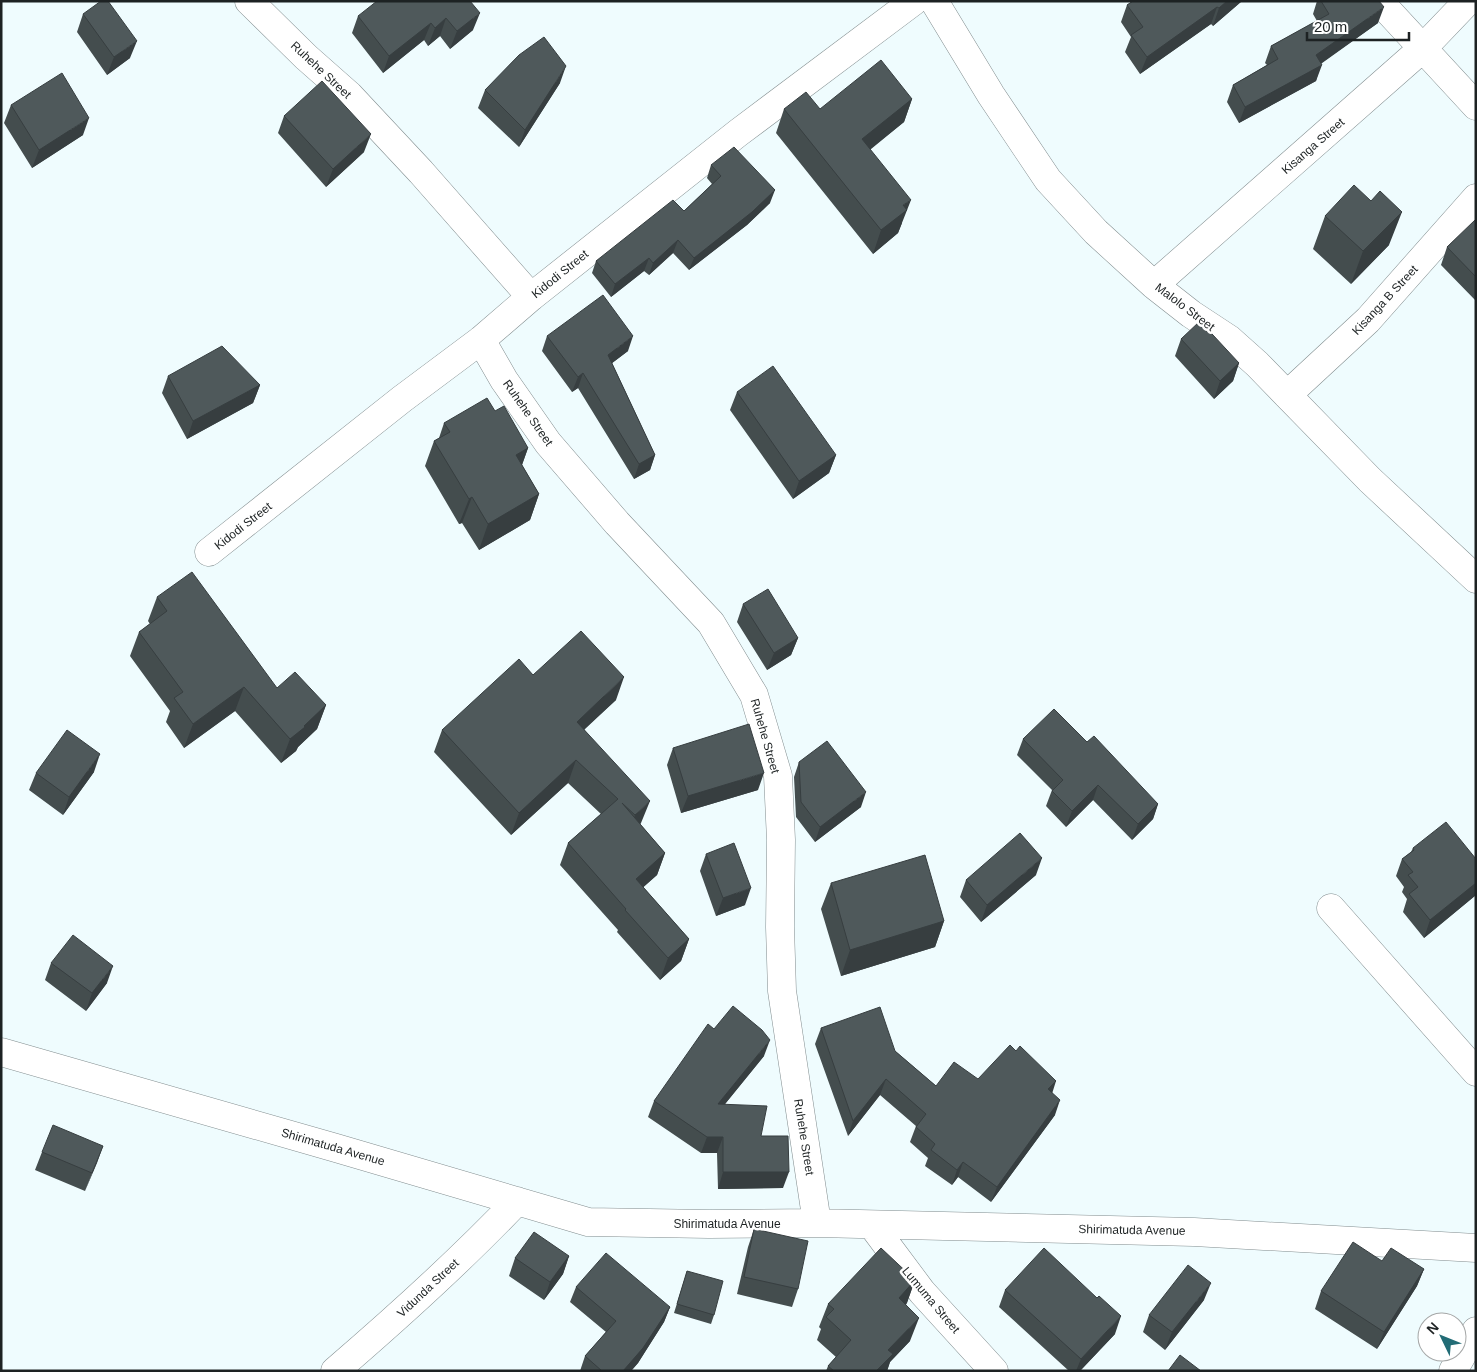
<svg xmlns="http://www.w3.org/2000/svg" width="1477" height="1372" viewBox="0 0 1477 1372" font-family="Arial,sans-serif">
<style>
.lines{fill:none;stroke-linecap:round;stroke-linejoin:round}
.minor-casing{stroke:#828d8f;stroke-width:29}
.minor{stroke:#fff;stroke-width:28}
.wall{fill:#444d4e}
.shaded-wall{fill:#373e40}
.building{fill:#4f595b;stroke:#373e40}
.labels{text-anchor:middle;stroke-width:5;stroke-linejoin:round;paint-order:stroke}
.street-label{font-size:12px;fill:#1d2223;stroke:#fff}
</style>
<rect width="100%" height="100%" fill="#effcfe"/>
<g class="lines">
<g class="minor-casing">
<path id="minor" d="M249,1L306,57L349,95L421,172L531,297
M934,1L991,95L1048,180L1096,232L1154,285L1191,314L1229,339L1257,364L1370,480L1476,579
M1379,1L1476,106
M1154,285L1423,48L1468,1
M481,340L504,380L548,443L617,523L711,623L754,695L778,776L781,840L780,927L782,991L817,1223
M1287,395L1368,320L1476,198
M209,552L402,399L481,340L531,297L738,133L914,1
M1331,908L1476,1072
M1,1052L336,1148L588,1222L709,1224L817,1223L1194,1232L1476,1248
M872,1225L922,1292L994,1371
M335,1371C399,1316 459,1262 517,1201
M1453,1371L1476,1331"/>
</g>
<use href="#minor" class="minor"/>
</g>
<path class="wall" d="M1133,1H1242L1213,26L1211,24L1140,74L1125,52L1131,37L1121,22L1127,5Z
M1317,1H1321L1378,23L1321,63L1316,81L1239,123L1227,102L1233,85L1267,65L1265,63L1271,46L1317,21L1313,14Z
M473,5V30L450,49L440,36L428,46L424,40L383,73L352,33L358,16Z
M83,14L130,58L107,75L77,32Z
M560,83L519,147L478,108L485,90Z
M912,99L904,122L870,149L902,223L898,233L873,254L776,133L784,109H820Z
M11,105L83,135L32,168L4,123Z
M284,116L364,152L326,187L278,133Z
M711,165L770,203L747,225L689,270L673,253L649,275L644,271L611,297L592,273L596,261L684,211L712,184L707,178Z
M1325,216L1389,245L1351,284L1313,249Z
M1476,221V301L1441,265L1447,247Z
M547,336L628,351L612,363L655,455L650,470L634,479L578,388L572,392L542,351Z
M1181,339L1239,363L1233,381L1214,399L1175,356Z
M168,376L260,385L253,403L187,439L162,393Z
M737,392L836,455L829,473L793,499L730,410Z
M495,411L528,448L522,465L539,494L530,520L479,550L462,523L459,524L425,466L434,441L439,438L444,423Z
M157,597L277,688L326,705L317,729L298,747L296,751L281,763L235,711L184,748L166,722L170,711L130,656L139,632L150,624L148,621Z
M743,604L798,638L791,655L767,670L737,622Z
M533,675L616,700L584,729L641,823L640,824L665,853L657,875L643,887L689,939L681,961L660,980L617,932L618,930L560,865L568,843L601,814L568,783L511,835L434,752L442,730Z
M1023,739L1087,742L1158,804L1153,819L1132,840L1093,800L1066,827L1046,806L1052,790L1017,755Z
M673,748L758,790L681,813L667,765Z
M799,762L861,807L815,842L796,817L794,777Z
M94,772L63,815L29,790L36,773Z
M1413,848L1476,859V895L1424,938L1403,912L1407,899L1402,892L1404,887L1396,876L1402,859L1411,852Z
M706,854L745,905L716,916L700,871Z
M1036,875L981,922L960,897L966,880Z
M831,883L944,921L935,947L841,976L821,909Z
M51,963L107,983L86,1011L45,980Z
M821,1028L895,1051L936,1086L978,1079L1052,1092L1055,1115L991,1202L958,1177L952,1185L925,1166L928,1158L910,1142L916,1126L880,1095L848,1136L815,1044Z
M714,1029L764,1056L725,1104L761,1136L783,1188L718,1189L717,1153H701L648,1117L654,1101Z
M103,1146L85,1191L35,1170L42,1152Z
M754,1229L798,1289L792,1307L737,1294L748,1247Z
M569,1256L563,1274L544,1300L509,1276L515,1258Z
M1382,1261L1424,1269L1417,1286L1377,1349L1315,1309L1321,1291Z
M687,1271L714,1315L711,1324L674,1313Z
M915,1280L906,1305L910,1341L890,1362L887,1371H826L828,1366L836,1357L817,1340L821,1329L819,1327L828,1304Z
M576,1287L670,1307L664,1322L638,1363L631,1371H580L585,1356L606,1332L570,1302Z
M1005,1290L1115,1334L1080,1371H1069L999,1307Z
M1204,1300L1165,1350L1143,1332L1149,1315Z"/>
<path class="shaded-wall" d="M1227,1H1242L1213,26L1219,8Z
M1217,7L1211,24L1140,74L1147,57Z
M1384,7L1378,23L1311,71L1316,55Z
M480,13L473,30L450,49L457,31Z
M446,18L440,36L428,46L435,28Z
M431,23L424,40L383,73L389,56Z
M137,41L130,58L107,75L114,57Z
M1322,65L1316,81L1239,123L1245,107Z
M566,66L560,83L519,147L525,130Z
M912,99L904,122L854,163L862,139Z
M89,118L83,135L32,168L39,150Z
M371,134L364,152L326,187L333,169Z
M775,190L770,203L747,225L689,270L694,258Z
M911,200L898,233L873,254L881,230L903,205Z
M1402,212L1389,245L1351,284L1363,251Z
M678,240L673,253L649,275L653,263Z
M649,258L644,271L611,297L615,284Z
M633,336L628,351L603,370L608,355Z
M1239,363L1233,381L1214,399L1220,381Z
M583,373L578,388L572,392L578,377Z
M260,385L253,403L187,439L193,421Z
M528,448L519,473L516,455Z
M655,455L650,470L634,479L639,464Z
M836,455L829,473L793,499L799,481Z
M539,494L530,520L479,550L488,524Z
M472,497L462,523L459,524L469,499Z
M798,638L791,655L767,670L774,653Z
M624,677L616,700L569,744L577,722Z
M244,687L235,711L184,748L193,724Z
M326,705L317,729L298,747L296,751L281,763L290,739Z
M100,754L94,772L63,815L69,797Z
M576,760L568,783L511,835L519,813Z
M764,773L758,790L681,813L688,796Z
M1098,785L1093,800L1066,827L1072,811Z
M866,792L861,807L815,842L820,827Z
M650,801L641,823L627,837L635,815Z
M1158,804L1153,819L1132,840L1138,824Z
M665,853L657,875L628,901L636,879Z
M1042,858L1036,875L981,922L987,905Z
M1476,883V895L1424,938L1430,920Z
M751,888L745,905L716,916L723,898Z
M944,921L935,947L841,976L850,950Z
M689,939L681,961L660,980L668,958Z
M113,966L107,983L86,1011L92,993Z
M770,1040L764,1056L712,1120L718,1104Z
M886,1079L880,1095L848,1136L853,1121Z
M1056,1081L1051,1097L1048,1089Z
M1060,1100L1055,1115L991,1202L997,1187Z
M707,1137H723L717,1153H701Z
M103,1146L97,1163L85,1191L92,1173Z
M963,1162L958,1177L952,1185L957,1170Z
M723,1172H789L783,1188L718,1189Z
M569,1256L563,1274L544,1300L550,1282Z
M1424,1269L1417,1286L1377,1349L1384,1332Z
M915,1280L907,1303L890,1321L899,1298Z
M1211,1283L1204,1300L1165,1350L1172,1332Z
M670,1307L664,1322L638,1363L631,1371H623Z
M1121,1316L1115,1334L1080,1371H1076L1081,1359Z
M919,1318L910,1341L890,1362L887,1371H876L888,1350Z"/>
<path class="building" d="M101,1H108L137,41L114,57L83,14Z
M377,1H470L480,13L457,31L446,18L435,28L431,23L389,56L358,16Z
M1133,1H1227L1219,8L1217,7L1147,57L1131,35L1143,27L1127,5Z
M1321,1H1379L1384,7L1316,55L1322,65L1245,107L1233,85L1278,59L1271,46L1329,14Z
M544,37L566,66L525,130L485,90L519,55Z
M881,60L912,99L862,139L911,200L903,205L907,210L881,230L784,109L806,92L820,109Z
M62,73L89,118L39,150L11,105Z
M322,81L371,134L333,169L284,116Z
M734,147L775,190L752,212L694,258L678,240L653,263L649,258L615,284L596,261L673,200L684,211L721,176L711,165Z
M1354,185L1371,201L1380,191L1402,212L1363,251L1325,216Z
M1475,220L1476,221V277L1447,247Z
M603,295L633,336L608,355L655,455L639,464L583,373L578,377L547,336Z
M1200,321L1239,363L1220,381L1181,339Z
M222,346L260,385L193,421L168,376Z
M773,366L836,455L799,481L737,392Z
M487,398L495,411L504,406L528,448L516,455L539,494L488,524L472,497L469,499L434,441L450,432L444,423Z
M192,572L277,688L295,672L326,705L304,726L305,727L290,739L244,687L193,724L174,698L183,692L139,632L167,611L157,597Z
M768,589L798,638L774,653L743,604Z
M581,631L624,677L577,722L650,801L635,815L622,803L665,853L636,879L689,939L668,958L625,910L626,909L568,843L618,799L576,760L519,813L442,730L519,659L533,675Z
M1054,709L1087,742L1094,736L1158,804L1138,824L1098,785L1072,811L1052,791L1063,780L1023,739Z
M749,724L764,773L688,796L673,748Z
M67,730L100,754L69,797L36,773Z
M827,741L866,792L820,827L801,802L799,762Z
M1446,822L1476,859V883L1430,920L1409,894L1418,887L1408,875L1413,872L1402,859L1414,850L1413,848Z
M1020,833L1042,858L987,905L966,880Z
M734,843L751,888L723,898L706,854Z
M925,855L944,921L850,950L831,883Z
M73,935L113,966L92,993L51,963Z
M733,1006L762,1030L770,1040L718,1104L767,1106L761,1136H788L789,1172H723V1137H707L654,1101L708,1024L714,1029Z
M880,1007L895,1051L936,1086L954,1062L978,1079L1010,1045L1016,1051L1020,1046L1056,1081L1048,1089L1060,1100L997,1187L963,1162L957,1170L931,1150L935,1144L916,1127L926,1114L886,1079L853,1121L821,1028Z
M53,1125L103,1146L92,1173L42,1152Z
M754,1229L808,1241L798,1289L744,1277Z
M534,1232L569,1256L550,1282L515,1258Z
M1353,1242L1382,1261L1391,1248L1424,1269L1384,1332L1321,1291Z
M881,1248L915,1280L899,1298L919,1318L888,1350L893,1354L876,1371H834L828,1366L851,1340L826,1317L834,1309L828,1304Z
M1044,1248L1097,1298L1099,1296L1121,1316L1081,1359L1005,1290Z
M606,1253L670,1307L643,1348L623,1371H602L585,1356L616,1321L576,1287Z
M1188,1265L1211,1283L1172,1332L1149,1315Z
M687,1271L723,1281L714,1315L677,1304Z
M1180,1355L1201,1371H1168Z"/>
<g class="labels">
<g class="street-label">
<text transform="translate(321 70) rotate(43)" y="4">Ruhehe Street</text>
<text transform="translate(1313 146) rotate(-41)" y="4">Kisanga Street</text>
<text transform="translate(560 274) rotate(-39)" y="4">Kidodi Street</text>
<text transform="translate(1385 300) rotate(-47)" y="4">Kisanga B Street</text>
<text transform="translate(1185 307) rotate(37)" y="4">Malolo Street</text>
<text transform="translate(528 413) rotate(55)" y="4">Ruhehe Street</text>
<text transform="translate(243 526) rotate(-38)" y="4">Kidodi Street</text>
<text transform="translate(765 736) rotate(74)" y="4">Ruhehe Street</text>
<text transform="translate(804 1137) rotate(81)" y="4">Ruhehe Street</text>
<text transform="translate(333 1147) rotate(16)" y="4">Shirimatuda Avenue</text>
<text x="727" y="1228">Shirimatuda Avenue</text>
<text transform="translate(1132 1230) rotate(1)" y="4">Shirimatuda Avenue</text>
<text transform="translate(428 1288) rotate(-43)" y="4">Vidunda Street</text>
<text transform="translate(931 1300) rotate(50)" y="4">Lumuma Street</text>
</g>
</g>
<rect width="1477" height="1372" fill="none" stroke="#1d2223" stroke-width="5"/>
<g transform="translate(1442 1337) rotate(313)"><circle r="24" fill="#ffffff" stroke="#a5a7a7"/>
<path d="M0-4L9 19L0 12L-9 19Z" fill="#226c76"/>
<text y="-8" font-size="14" font-weight="bold" text-anchor="middle" fill="#1d2223">N</text>
</g>
<path d="M1307 32v8h102v-8" fill="none" stroke="#1d2223" stroke-width="2.5"/>
<text x="1314" y="32" font-size="15" fill="#1d2223" stroke="#ffffff" stroke-width="4" paint-order="stroke">20 m</text>
</svg>
